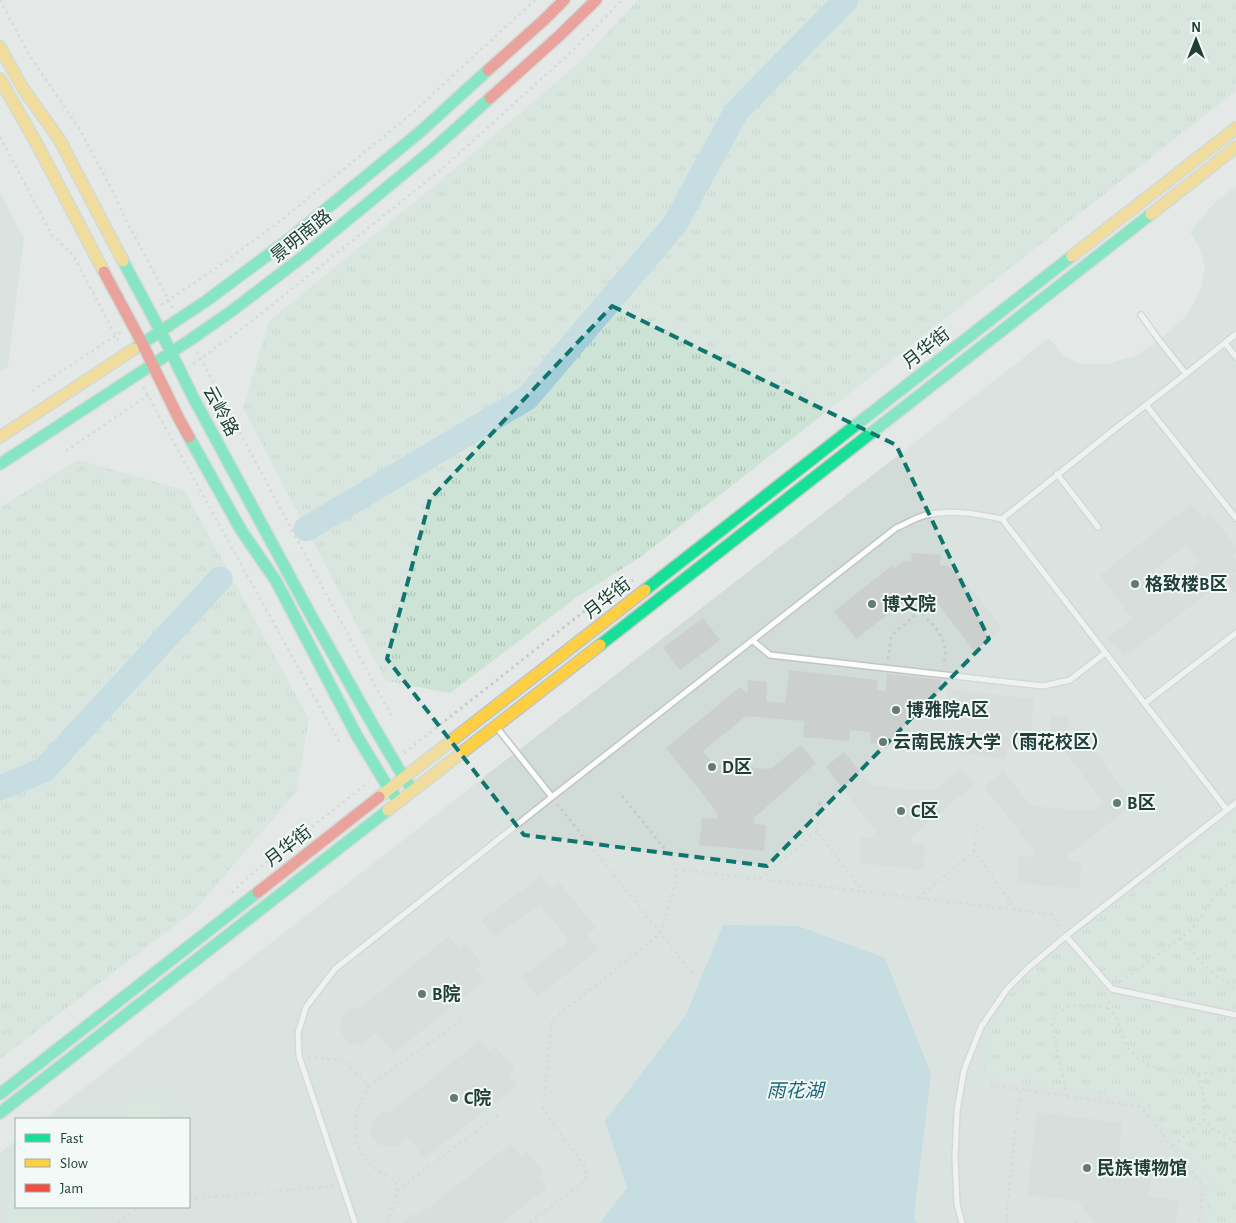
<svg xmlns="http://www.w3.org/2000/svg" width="1236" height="1223" viewBox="0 0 1236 1223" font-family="'Alegreya Sans','Noto Sans SC',sans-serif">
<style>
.built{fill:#d1dbd7}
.grass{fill:url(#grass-tufts)}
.pitch{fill:#cce3d5}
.water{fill:#a3ced9}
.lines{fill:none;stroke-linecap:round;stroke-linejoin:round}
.river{stroke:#a3ced9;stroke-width:25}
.building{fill:#cbd0ce;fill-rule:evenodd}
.lane-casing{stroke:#c1c6c4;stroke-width:8}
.fast-casing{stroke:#bfc7c4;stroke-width:14}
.slow-casing{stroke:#bfc7c4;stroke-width:14}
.jam-casing{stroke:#bfc7c4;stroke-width:14}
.path{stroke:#c1cac7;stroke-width:2.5;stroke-dasharray:2.5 4;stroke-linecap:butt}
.lane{stroke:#fbfcfb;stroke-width:5}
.fast{stroke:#16e098;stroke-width:11}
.slow{stroke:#ffcf43;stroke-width:11}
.jam{stroke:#f24e42;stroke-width:11}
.marked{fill:none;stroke:#0f766e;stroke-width:4;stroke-dasharray:10 6;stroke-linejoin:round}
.poi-dot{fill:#657a75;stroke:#f2f9f6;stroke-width:2}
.labels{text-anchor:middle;stroke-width:4;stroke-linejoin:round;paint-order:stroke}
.street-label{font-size:18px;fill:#213e38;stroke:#f2f9f6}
.poi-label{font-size:18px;font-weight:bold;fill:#213e38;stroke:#f2f9f6;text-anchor:start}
.water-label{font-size:19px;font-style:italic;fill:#19657c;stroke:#f2f9f6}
</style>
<defs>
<pattern id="grass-tufts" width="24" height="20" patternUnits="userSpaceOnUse" patternTransform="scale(1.25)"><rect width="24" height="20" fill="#cce3d5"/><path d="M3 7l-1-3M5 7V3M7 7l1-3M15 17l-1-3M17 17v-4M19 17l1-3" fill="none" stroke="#afc4b8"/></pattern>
</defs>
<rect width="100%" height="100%" fill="#e4e9e7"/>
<path class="built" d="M1236,186V1223H0V1153L16,1140V1207H189V1119H44L1049,338L1063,355L1080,364H1107L1135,356L1159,340L1185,317L1200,292L1205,269L1200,249L1190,232L1215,202Z
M0,192L24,238L8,367L0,371Z"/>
<path class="grass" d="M638,0H1236V91L642,556L577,597L450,693L386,681L243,408L269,321L446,176L581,61Z
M78,460L184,490L309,719L296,792L194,911L0,1059V507Z
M1236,813V1223H1207L1211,1180L1142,1100L983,1076L992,1027L1007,998L1033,970L1100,917Z"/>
<path class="pitch" d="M126,1101L166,1102L165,1119H125Z
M8,1193H16V1207H123V1210L83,1209V1223H8Z"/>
<path class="water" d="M723,925L798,926L885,958L931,1074L914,1215L916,1223H600L627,1188L605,1121L686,1015Z"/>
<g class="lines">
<path class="river" d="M306,529L527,398L675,224L736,112L846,0
M0,788L44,770L220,579"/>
</g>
<path class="building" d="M1191,504L1203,519L1210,514L1236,546V552L1233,555L1236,559V571L1234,573L1236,576V594L1225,580L1124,657L1108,638L1132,619L1100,575ZM1186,545L1200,563L1167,589L1153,571Z
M912,553L941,555L940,565L949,566L956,575L959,573L1002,628L974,651L932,596L912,595L856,639L834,611L892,566L894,569L903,561L911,562Z
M703,618L720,640L680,670L663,648Z
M789,670L878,680L877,690L886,691L887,674L941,680L940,698L947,699V689L1034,699L1031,734L1049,735L1050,716L1069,717L1068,735L1078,728L1134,804L1068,855V861L1081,863L1080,889L1017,883L1018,856L1033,857V849L984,787L1003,771L1031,806L1092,811L1103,802L1065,752L1007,747L1006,758L960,754L961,742L941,741V749L870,743L871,732L850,730L849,741L803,737L804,721L746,716L703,751L714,765L770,769L801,745L816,763L754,818V824L766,825L764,851L699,845L702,818L717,819V812L666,748L740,687L747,694L748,680L767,682L766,701L785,703Z
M844,752L872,786L932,791L961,769L975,784L911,837V843L925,845L923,870L859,863L861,837L876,838L875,831L826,767Z
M541,876L551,889L559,882L596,928L588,935L599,949L537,997L522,976L569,941L540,904L495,937L481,920Z
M449,936L459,949L466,944L482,964L476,969L485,980L394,1053L376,1033L363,1044L349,1043L340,1031L341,1016L352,1008H360Z
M480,1040L490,1051L495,1046L515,1069L509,1075L517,1086L424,1158L408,1137L396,1147L380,1146L371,1135L372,1120L383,1111L390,1112Z
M1037,1112L1122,1123L1119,1155L1135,1157L1151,1178L1149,1196L1178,1201L1176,1223H1093V1221L1078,1201L1027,1195Z
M510,1144L521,1156L526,1151L544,1173L538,1177L547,1188L502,1223H403L413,1214L419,1215Z"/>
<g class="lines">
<g class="lane-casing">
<path id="lane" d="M1141,315L1159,340L1186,374
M1225,343L1236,357
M1146,405L1236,518
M1057,474L1098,527
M1002,519L1111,432L1186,374L1236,334
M753,641L770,655L1043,686L1070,680L1105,653
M1145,703L1236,633
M498,729L552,797
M1066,936L1112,989L1236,1015
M355,1223L299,1056L298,1033L306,1007L335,969L552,797L896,528C906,524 916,517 926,515C951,509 977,514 1002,519L1227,810
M962,1223L957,1204L955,1158L957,1111L964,1070L981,1027L1007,989L1028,968L1066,936L1236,803"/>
</g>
<g class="fast-casing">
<path id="fast" d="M123,261L161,332L193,397L308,610L374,727L404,778L410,786
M134,349L206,301L292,237L420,132L488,70
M189,437L241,530L276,581L357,736L389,789L396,797
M0,464L190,340L233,310L305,255L431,151L490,98
M645,590L1072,256
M600,645L1151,214
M0,1094L258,892
M0,1113L388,810"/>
</g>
<g class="slow-casing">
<path id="slow" d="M0,47L22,87L59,139L123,261
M0,79L39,148L104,272
M1151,214L1236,147
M1072,256L1236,128
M0,437L134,349
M379,797L645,590
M388,810L600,645"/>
</g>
<g class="jam-casing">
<path id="jam" d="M488,70L544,20L564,0
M490,98L559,36L596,0
M104,272L142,343L178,417L189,437
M258,892L379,797"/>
</g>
<path class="path" d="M0,0L30,56L80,130L113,192L127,222L173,308
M0,137L52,235L73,255L119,342
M161,305L212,271L279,222L410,115L535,0
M197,352L392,717
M193,364L243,328L442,169L572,51L622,0
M143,387L341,745
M32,391L121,332
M66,451L122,413L151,393
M888,659L891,638L895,632L920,611C930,622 944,634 945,650C946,655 944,661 944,666
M404,753L596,602L633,580
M557,804L693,974
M817,831L820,802
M974,851L978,821
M676,869L1051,914L1061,929
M760,879L817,831L862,891
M232,893L249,876L369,782
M918,898L974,851L1016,910
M1180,938L1200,961L1216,976L1236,989
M1121,982L1191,930L1218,892L1227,885L1236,881
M1107,1008C1110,1010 1113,1013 1115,1016C1122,1026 1121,1039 1128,1048C1154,1080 1200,1074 1236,1070
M308,1057L343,1060L369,1086C366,1092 362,1098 360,1103C352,1122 354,1146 367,1162C370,1165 373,1167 376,1169C382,1174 392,1177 395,1182C402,1195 390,1211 387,1223
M1198,1074L1203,1093L1204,1120L1214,1130L1231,1139L1236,1143
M990,1085L1141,1107L1203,1185L1199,1223
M369,1086L464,1019
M1067,1096L1052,1025L1056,1013C1076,1001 1085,1005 1107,1008L1110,998
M1173,1146L1204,1120
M397,1191L501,1113
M189,1199L334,1186
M118,1223L138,1207
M530,1223L586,1180V1168L543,1109L552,1020L661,933L676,880V869L672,858L619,792
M1008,1223L1006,1217L1020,1089
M1074,1223L1077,1221"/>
<use href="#lane" class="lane"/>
<use href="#fast" class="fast"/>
<use href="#slow" class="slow"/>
<use href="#jam" class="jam"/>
</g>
<path d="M0 0H1236V1223H0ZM612,306L896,445L989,639L767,866L524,835L387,659L430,499Z" fill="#e4e9e7" fill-opacity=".55" fill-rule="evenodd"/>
<path class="marked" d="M612,306L896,445L989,639L767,866L524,835L387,659L430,499Z"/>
<g class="poi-dot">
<circle cx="1135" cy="584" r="5"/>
<circle cx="872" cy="604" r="5"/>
<circle cx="896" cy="710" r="5"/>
<circle cx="883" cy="742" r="5"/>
<circle cx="712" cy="767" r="5"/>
<circle cx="1117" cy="803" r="5"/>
<circle cx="901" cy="811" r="5"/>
<circle cx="422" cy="994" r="5"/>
<circle cx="454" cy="1098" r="5"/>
<circle cx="1087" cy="1168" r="5"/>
</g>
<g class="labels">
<g class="street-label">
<text transform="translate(301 236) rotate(-39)" y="6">景明南路</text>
<text transform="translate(926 348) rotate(-38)" y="6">月华街</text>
<text transform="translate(221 411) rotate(62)" y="6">云岭路</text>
<text transform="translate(607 598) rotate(-38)" y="6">月华街</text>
<text transform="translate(288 846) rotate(-38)" y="6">月华街</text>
</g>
<g class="poi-label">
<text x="1145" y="590">格致楼B区</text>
<text x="882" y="610">博文院</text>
<text x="906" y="716">博雅院A区</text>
<text x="893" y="748">云南民族大学（雨花校区）</text>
<text x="722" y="773">D区</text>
<text x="1127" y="809">B区</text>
<text x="911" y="817">C区</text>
<text x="432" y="1000">B院</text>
<text x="464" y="1104">C院</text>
<text x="1097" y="1174">民族博物馆</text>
</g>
<g class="water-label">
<text x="795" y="1097">雨花湖</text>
</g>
</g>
<rect x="15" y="1118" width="175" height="90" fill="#f2f9f6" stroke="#9eaeaa"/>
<rect x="25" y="1134" width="25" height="8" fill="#16e098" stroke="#9eaeaa"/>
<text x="60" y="1143" font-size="15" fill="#213e38">Fast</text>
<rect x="25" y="1159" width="25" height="8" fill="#ffcf43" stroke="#9eaeaa"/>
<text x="60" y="1168" font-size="15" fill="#213e38">Slow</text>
<rect x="25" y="1184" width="25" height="8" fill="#f24e42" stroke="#9eaeaa"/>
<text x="60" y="1193" font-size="15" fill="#213e38">Jam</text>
<g transform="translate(1196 40)" stroke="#f2f9f6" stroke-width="4" paint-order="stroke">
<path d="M0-4L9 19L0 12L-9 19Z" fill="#213e38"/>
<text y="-8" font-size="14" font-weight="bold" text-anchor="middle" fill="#213e38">N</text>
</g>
</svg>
